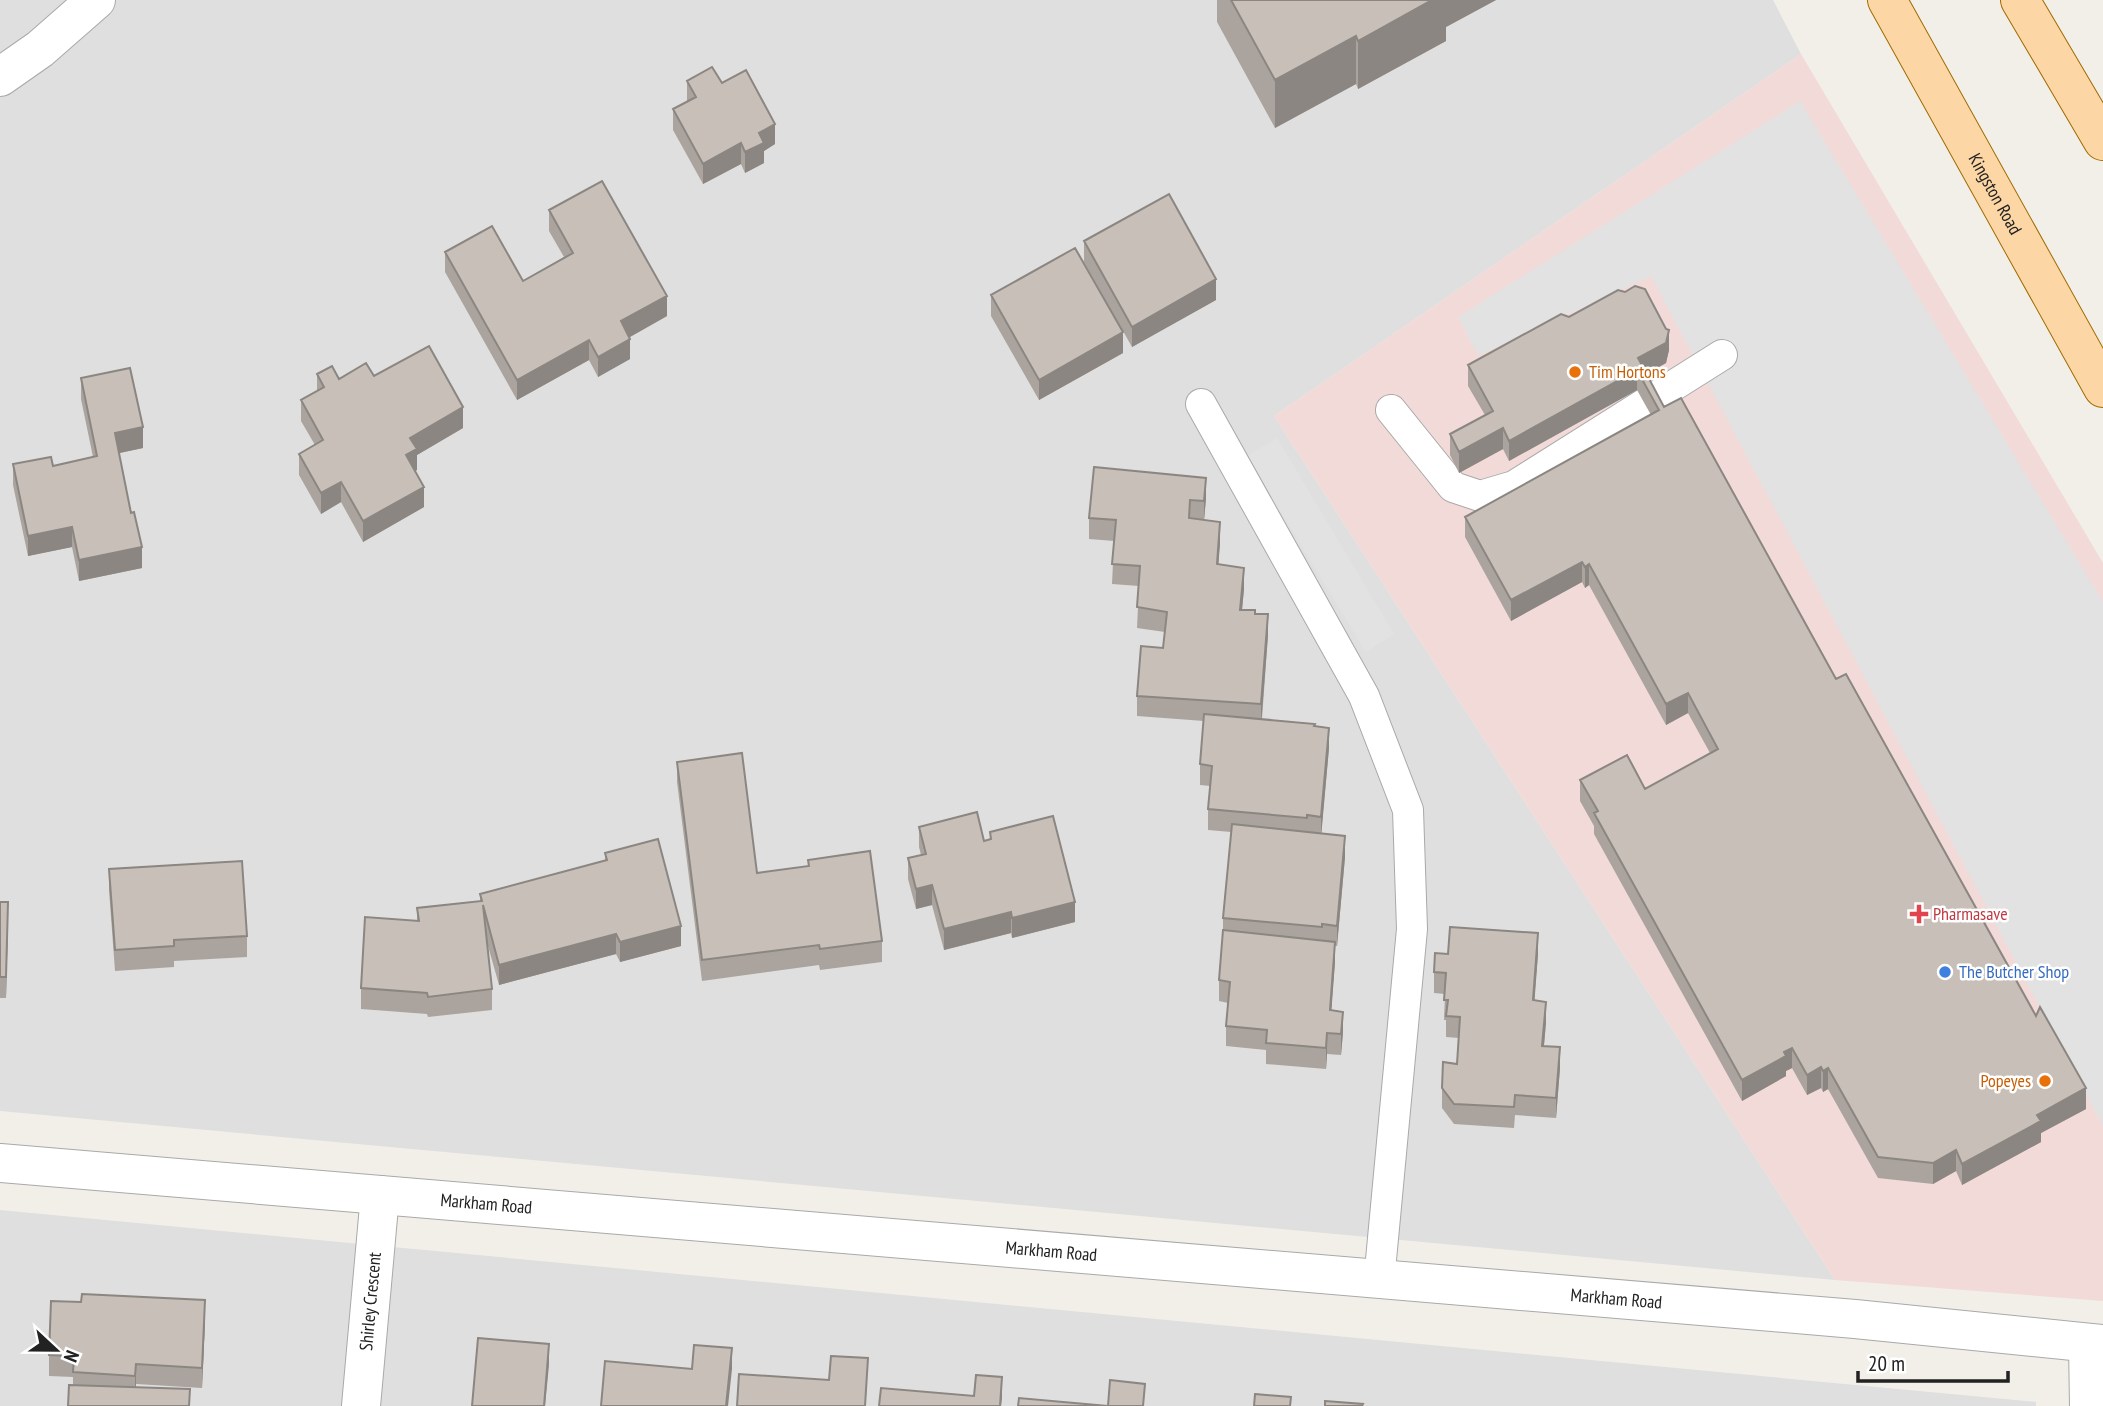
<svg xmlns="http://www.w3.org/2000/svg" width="2103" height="1406" viewBox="0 0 2103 1406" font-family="'PT Sans Narrow',sans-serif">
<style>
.residential{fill:#e0dfdf}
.commercial{fill:#f2dad9}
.parking{fill:#e2e2e2}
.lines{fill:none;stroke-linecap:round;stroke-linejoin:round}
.service-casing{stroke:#a9a9a9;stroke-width:32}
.minor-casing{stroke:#a9a9a9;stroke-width:40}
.tertiary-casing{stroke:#a9a9a9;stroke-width:40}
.primary-casing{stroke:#a06b00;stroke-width:40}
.service{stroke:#fff;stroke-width:30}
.minor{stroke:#fff;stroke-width:38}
.tertiary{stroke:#fff;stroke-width:38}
.primary{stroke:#fcd6a4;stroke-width:38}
.wall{fill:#aba49e}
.shaded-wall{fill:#8b8681}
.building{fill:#c7bfb8;stroke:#8b8681;stroke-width:2}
.food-dot{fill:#e8710a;stroke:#fff;stroke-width:2.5}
.health-dot{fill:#e0444e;stroke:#fff;stroke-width:2.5}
.shop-dot{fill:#3f7fe0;stroke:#fff;stroke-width:2.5}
.labels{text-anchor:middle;stroke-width:5;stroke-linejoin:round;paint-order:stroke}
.street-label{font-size:18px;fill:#222;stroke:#fff}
.food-label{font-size:18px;fill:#c56008;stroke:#fff;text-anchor:start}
.health-label{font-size:18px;fill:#be3a42;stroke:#fff;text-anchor:start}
.shop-label{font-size:18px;fill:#366cbe;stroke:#fff;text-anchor:start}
</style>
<rect width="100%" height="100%" fill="#f2efe9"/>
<path class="residential" d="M0,0H1773L1801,54L1274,416L1835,1280L0,1111Z
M0,1210L2036,1402V1406H0Z"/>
<path class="commercial" d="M1801,54L2103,563V1301L1835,1280L1274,416Z"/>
<path class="parking" d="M1800,101L2103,602V1126L1651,276L1478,356L1458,317Z
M1277,438L1394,634L1366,652L1247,456Z"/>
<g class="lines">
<g class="service-casing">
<path id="service" d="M1201,404L1364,696L1408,810L1412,929L1379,1281
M1391,410L1453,487L1480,496L1514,486L1722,355"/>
</g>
<g class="minor-casing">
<g id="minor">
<path d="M0,77L40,49L96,0"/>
<path d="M2088,1344L2089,1406"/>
<path id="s1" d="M361,1406L380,1195"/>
</g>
</g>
<g class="tertiary-casing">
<g id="tertiary">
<path id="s2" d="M0,1163L1855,1319L2103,1344"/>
</g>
</g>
<g class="primary-casing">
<g id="primary">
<path id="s3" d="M1887,0L2103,388"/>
<path d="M2020,0L2103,141"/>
</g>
</g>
<use href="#service" class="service"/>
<use href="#minor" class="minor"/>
<use href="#tertiary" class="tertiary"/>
<use href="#primary" class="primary"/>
</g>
<path class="wall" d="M1217,0H1496L1446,27V41L1358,89L1356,84L1275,128L1217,22Z
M687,81L722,83L775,144L764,151V163L745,173L741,164L703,184L673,130V109L687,102Z
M549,210L667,316L630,337V359L598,377L589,360L517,400L445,272V252L523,281L564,257L549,231Z
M1084,241L1216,300L1132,347L1084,262Z
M991,295L1123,353L1039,400L991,316Z
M1669,350L1666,363L1646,374L1664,407L1836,679L2086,1109L2041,1133V1142L1962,1185L1956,1171L1933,1184L1878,1178L1828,1089L1823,1092L1821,1088L1807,1095L1792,1068L1786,1071V1076L1742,1101L1594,834V826L1580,801V780L1645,789L1710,753L1688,713L1666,725L1589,585L1585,588L1582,582L1511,621L1465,537V517L1651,415L1637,390L1509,461L1503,449L1459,473L1450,455V434L1485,415L1468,386V365Z
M317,374L339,379L374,376L463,428L417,455V470L415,471L424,507L363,542L341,502L321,514L299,475V454L315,445L301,421V400L317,391Z
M81,378L143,448L119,453L142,568L79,581L72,547L28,556L13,485V464L53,466L93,457L81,399Z
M1094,467L1206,498L1204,520L1220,543L1218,564L1244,589L1242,610L1255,614L1268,635L1262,719L1314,726L1329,748L1321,834L1345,857L1337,946H1335V962L1331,1010L1343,1032L1341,1055L1327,1054L1326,1069L1266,1064V1050L1226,1046V1026L1228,1003L1219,1001V980L1223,934V918L1231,832L1208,830V809L1210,786L1200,785V764L1204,721L1137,716V696L1163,648L1165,632L1137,628L1139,586L1112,584L1114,541L1089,539V518Z
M677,762L757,873L882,941V962L820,970L819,965L702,981L677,782Z
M919,827L984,841L990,839V832L1075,922L1012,938L1011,933L944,950L932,905L916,909L908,879V858L921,855L919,847Z
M605,853L681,946L620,962L616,954L499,985L486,939L492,989V1010L428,1017L427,1014L361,1009V988L417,920V908L480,902V894L605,861Z
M109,869L247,936V957L174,961V967L115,971L109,890Z
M0,902L8,923L6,998H0Z
M1448,954H1538L1534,1001L1546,1022L1544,1046L1560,1068L1556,1118L1515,1115L1514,1128L1454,1124L1442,1108V1088L1457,1064L1459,1038L1446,1037V1020H1444L1445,994L1434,993V972Z
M205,1321L202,1388L136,1384V1387L190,1406L73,1385V1377L49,1376V1355Z"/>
<path class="shaded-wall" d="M1432,0H1496L1446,27V41L1358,89V41Z
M1356,36V84L1275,128V80Z
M775,124V144L764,151V163L745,173V152L759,133Z
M741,143V164L703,184V164Z
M1216,279V300L1132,347V327Z
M667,296V316L621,342V321Z
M1669,330V350L1666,363L1641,377L1638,358Z
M1123,332V353L1039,400V380Z
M630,339V359L598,377V357Z
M589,340V360L517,400V380Z
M1637,370V390L1509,461V441Z
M463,407V428L417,455V470L406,476V455L410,438Z
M143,427V448L115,454V433Z
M1503,428V449L1459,473V452Z
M1206,478V498L1204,521V501Z
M341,482V502L321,514V493Z
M424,487V507L363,542V521Z
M1220,522V543L1217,584V564Z
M72,527V547L28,556V536Z
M142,547V568L79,581V560Z
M1582,562V582L1511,621V600Z
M1589,564V585L1585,588V567Z
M1244,568V589L1240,630V610Z
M1268,614V635L1261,725V704Z
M1688,693V713L1666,725V704Z
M1329,728V748L1321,838V817Z
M1345,836V857L1337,946V926Z
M932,885V905L916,909V889Z
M8,902V923L6,998V977Z
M1075,902V922L1012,938V918Z
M1011,912V933L944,950V929Z
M681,926V946L620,962V942Z
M1538,933V954L1533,1021V1000Z
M616,934V954L499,985V965Z
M1335,942V962L1330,1030V1010Z
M1546,1002V1022L1542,1067V1046Z
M1343,1012V1032L1341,1055V1034Z
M1327,1033V1054L1326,1069V1048Z
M1560,1047V1068L1556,1118V1098Z
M1792,1048V1068L1786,1071V1076L1742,1101V1080L1784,1052Z
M1821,1067V1088L1807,1095V1075Z
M1828,1068V1089L1823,1092V1071Z
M2086,1088V1109L2041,1133V1142L1962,1185V1164L2037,1115Z
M1956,1150V1171L1933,1184V1163Z
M205,1300V1321L202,1388V1368Z
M549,1344V1365L545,1406H544Z
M732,1348V1369L728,1406H726Z
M136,1364V1384L135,1396V1376Z
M1002,1377V1398L1001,1406H1000Z"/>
<path class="building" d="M1231,0H1432L1358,41L1356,36L1275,80Z
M712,67L722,83L746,70L775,124L759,133L764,143L745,152L741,143L703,164L673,109L696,97L687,81Z
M602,181L667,296L621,321L630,339L598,357L589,340L517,380L445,252L492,226L523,281L573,253L549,210Z
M1169,194L1216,279L1132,327L1084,241Z
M1075,248L1123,332L1039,380L991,295Z
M1635,286L1645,289L1666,329L1669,330L1666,343L1638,358L1664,407L1681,398L1836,679L1846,674L2036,1016L2040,1007L2086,1088L2037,1115L2041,1121L1962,1164L1956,1150L1933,1163L1878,1157L1828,1068L1823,1071L1821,1067L1807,1075L1792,1048L1784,1052L1786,1056L1742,1080L1594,813L1598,811L1580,780L1627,755L1645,789L1718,749L1688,693L1666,704L1589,564L1585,567L1582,562L1511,600L1465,517L1659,410L1637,370L1509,441L1503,428L1459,452L1450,434L1493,411L1468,365L1561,314L1569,317L1618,290L1625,292Z
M429,346L463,407L410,438L417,449L406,455L424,487L363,521L341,482L321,493L299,454L323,440L301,400L324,387L317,374L332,366L339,379L366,363L374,376Z
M130,368L143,427L115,433L131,513L134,512L142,547L79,560L72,527L28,536L13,464L51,457L53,466L97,456L81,378Z
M1094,467L1206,478L1204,501L1190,500L1189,518L1220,522L1217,564L1244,568L1240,610H1255V614H1268L1261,704L1137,696L1141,646L1163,648L1167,612L1137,607L1140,566L1112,564L1116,520L1089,518Z
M1204,714L1315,724L1314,726L1329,728L1321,817L1307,815V818L1208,809L1212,766L1200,764Z
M742,753L757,873L809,866L808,860L870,851L882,941L820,949L819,945L702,960L677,762Z
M977,812L984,841L991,839L990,832L1053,816L1075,902L1012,918L1011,912L944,929L932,885L916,889L908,858L926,854L919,827Z
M1232,824L1345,836L1337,926L1322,924V927L1223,918Z
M658,839L681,926L620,942L616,934L499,965L483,905L492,989L428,997L427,993L361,988L365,917L419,921L417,908L482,901L480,894L607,860L605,853Z
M242,861L247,936L174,940V946L115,950L109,869Z
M0,902H8L6,977H0Z
M1450,927L1538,933L1533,1000L1546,1002L1542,1046L1560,1047L1556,1098L1515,1095L1514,1107L1454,1104L1442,1088L1443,1062L1457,1064L1460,1017L1446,1016L1448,1000H1444L1446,973L1434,972L1435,953L1448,954Z
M1223,930L1335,942L1330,1010L1343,1012L1341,1034L1327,1033L1326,1048L1266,1043L1267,1030L1226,1026L1230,982L1219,980Z
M82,1294L205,1300L202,1368L136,1364L135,1376L73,1372L74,1356L49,1355L51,1301L81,1302Z
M478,1338L549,1344L544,1406H472Z
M694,1345L732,1348L726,1406H601L605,1361L692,1369Z
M831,1356L868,1358L865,1406H737L739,1374L829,1380Z
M976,1375L1002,1377L1000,1406H879L881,1388L974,1396Z
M1110,1380L1145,1384L1143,1406H1018L1019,1398L1108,1406Z
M69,1385L190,1389L189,1406H68Z
M1255,1394L1291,1397L1290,1406H1254Z
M1325,1401L1363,1404L1362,1406H1325Z"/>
<g class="food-dot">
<circle cx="1575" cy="372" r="7"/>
<circle cx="2045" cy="1081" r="7"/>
</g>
<path class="health-dot" d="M1915.5 903.5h7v7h7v7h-7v7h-7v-7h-7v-7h7z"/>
<circle class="shop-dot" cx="1945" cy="972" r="7"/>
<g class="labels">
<g class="street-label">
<text dy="6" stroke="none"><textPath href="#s3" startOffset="222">Kingston Road</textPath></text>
<text dy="6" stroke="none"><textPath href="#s2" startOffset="488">Markham Road</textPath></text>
<text dy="6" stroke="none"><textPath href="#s2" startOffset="1055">Markham Road</textPath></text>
<text dy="6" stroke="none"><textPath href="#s2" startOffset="1622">Markham Road</textPath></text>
<text dy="6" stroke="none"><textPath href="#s1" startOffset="105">Shirley Crescent</textPath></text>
</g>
<g class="food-label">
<text x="1589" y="378">Tim Hortons</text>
<text x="2031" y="1087" text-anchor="end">Popeyes</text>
</g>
<g class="health-label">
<text x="1933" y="920">Pharmasave</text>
</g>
<g class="shop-label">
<text x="1959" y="978">The Butcher Shop</text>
</g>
</g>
<g transform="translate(56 1350) rotate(112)" stroke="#ffffff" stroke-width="5" paint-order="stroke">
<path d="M0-5L12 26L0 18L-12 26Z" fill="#222222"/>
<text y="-10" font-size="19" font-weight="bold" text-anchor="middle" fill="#222222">N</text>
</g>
<path d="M1858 1371v10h150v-10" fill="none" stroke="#222222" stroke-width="3.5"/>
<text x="1868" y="1371" font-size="21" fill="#222222" stroke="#ffffff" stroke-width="5" paint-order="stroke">20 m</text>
</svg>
